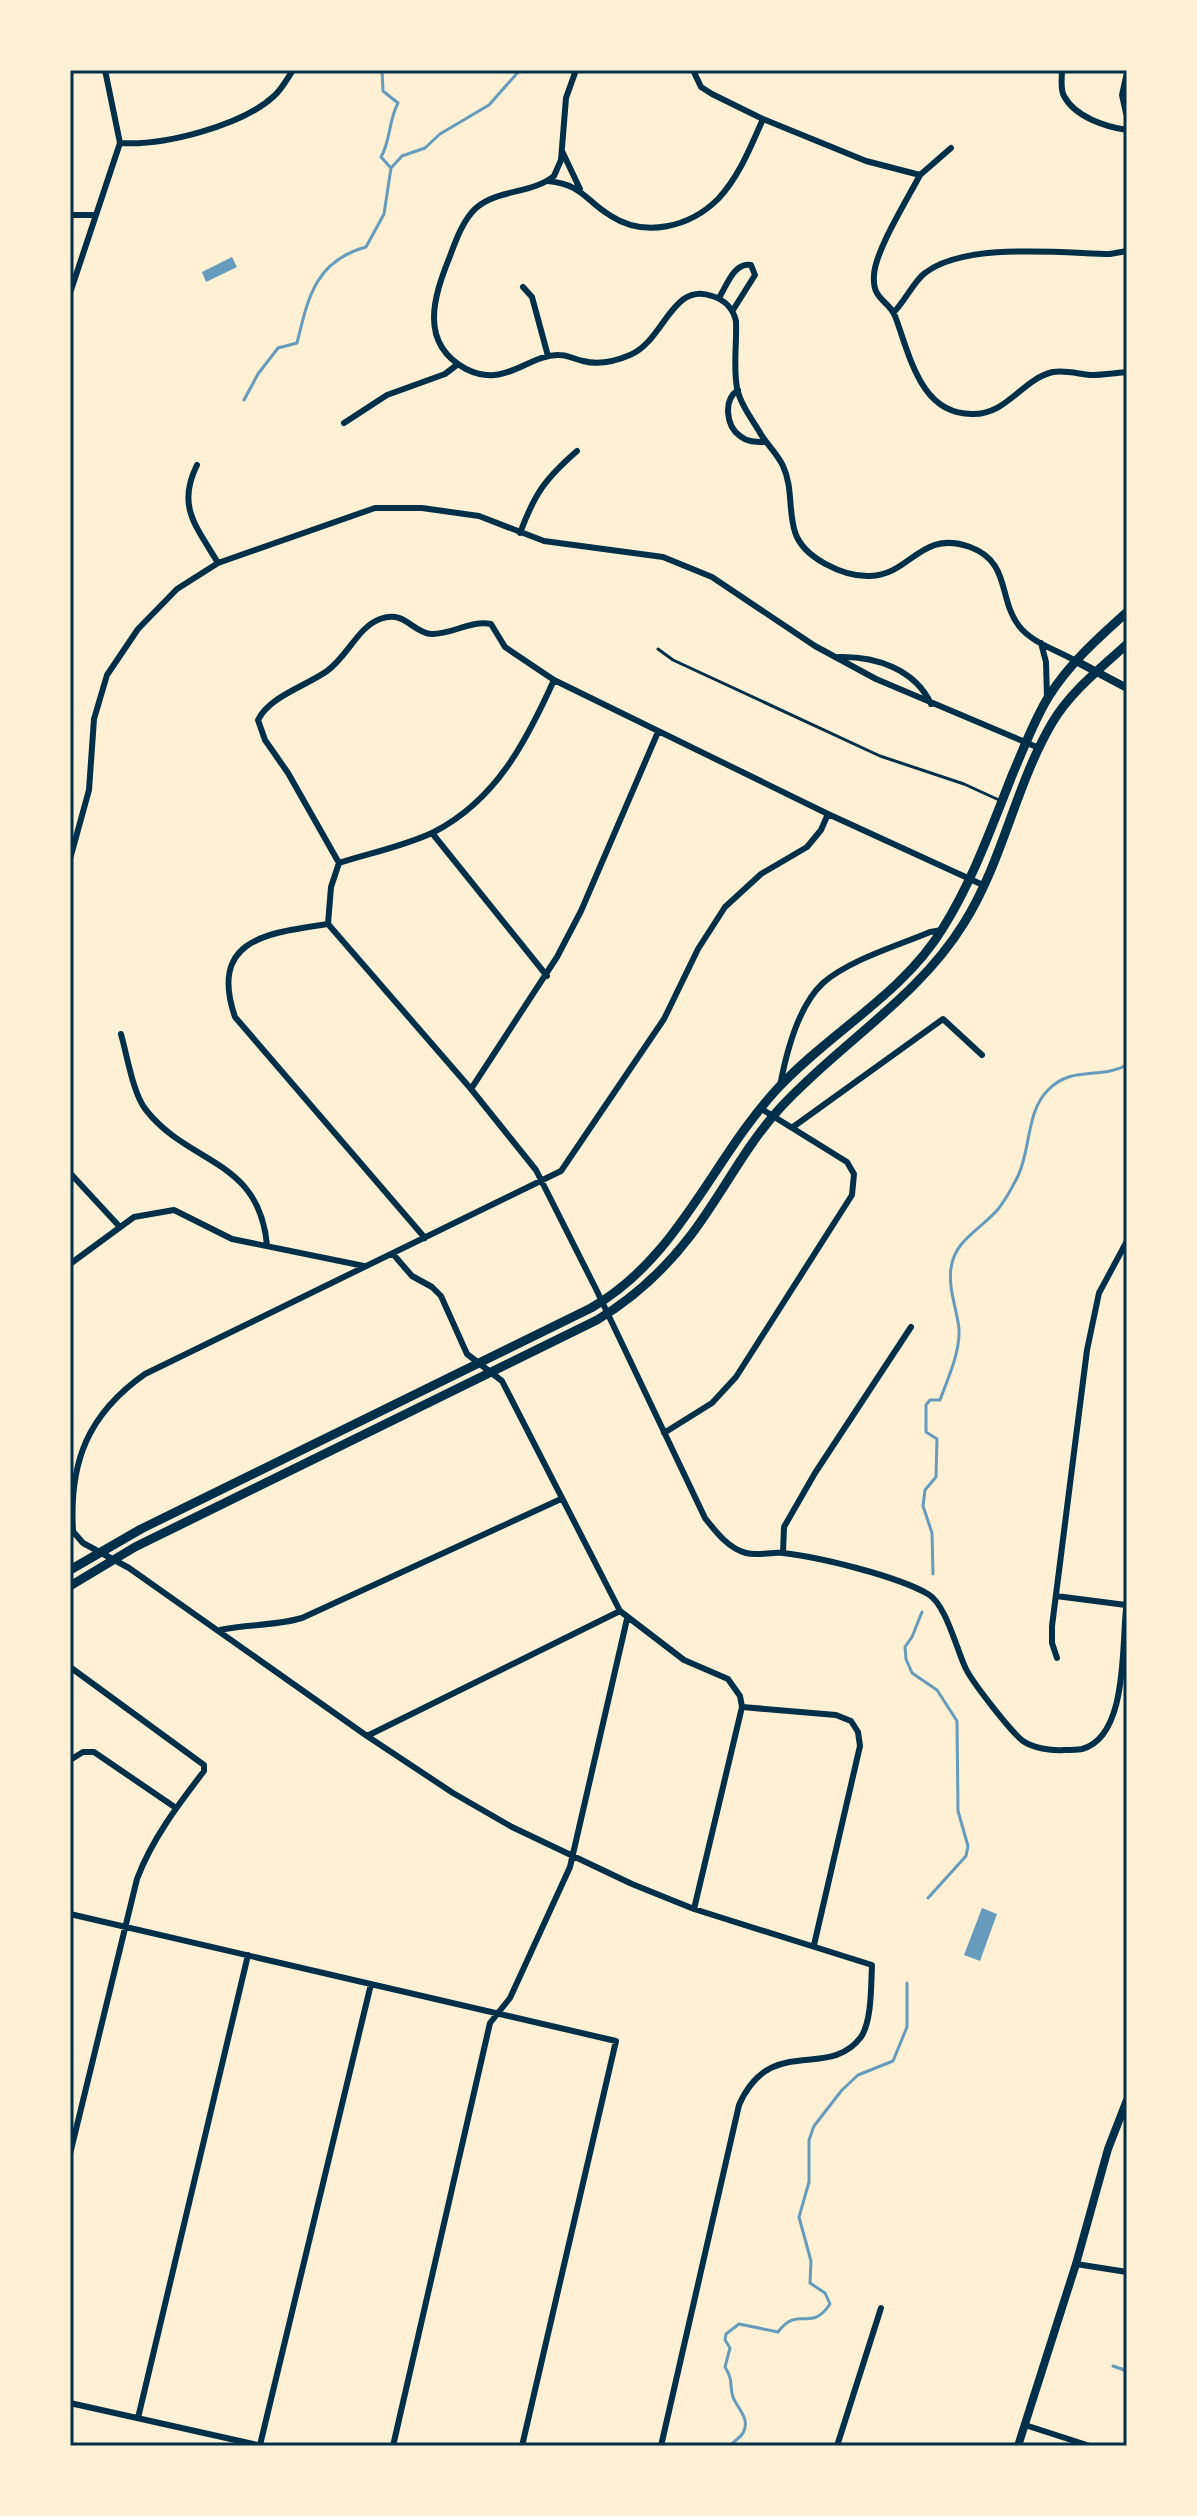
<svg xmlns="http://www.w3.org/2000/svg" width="1197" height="2516" viewBox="0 0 1197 2516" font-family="Roboto,sans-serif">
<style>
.water{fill:#669bbc}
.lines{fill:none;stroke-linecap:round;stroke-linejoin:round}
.stream{stroke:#669bbc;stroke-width:3}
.service{stroke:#003049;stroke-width:3}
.minor{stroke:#003049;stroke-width:6}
.tertiary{stroke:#003049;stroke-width:8}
.secondary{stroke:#003049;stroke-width:9}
.neatline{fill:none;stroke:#003049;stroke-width:3}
</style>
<rect width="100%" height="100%" fill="#fdf0d5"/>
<path class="water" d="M232,257L237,267L206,282L202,272Z
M982,1908L997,1914L980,1961L964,1955Z"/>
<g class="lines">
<path class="stream" d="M391,168L402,156L425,148L440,134L489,105L520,70
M244,400L258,374L278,348L297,343C308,298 315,261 366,247L384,214L391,168L381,157C391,140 388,122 398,103L383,91L382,70
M933,1574L932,1533L923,1506L925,1490L936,1477L937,1439L926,1432V1405L930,1400H940C948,1378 960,1353 959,1329C957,1309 948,1289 951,1268C955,1239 982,1229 999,1208C1006,1199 1013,1186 1018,1176C1031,1149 1026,1112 1048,1090C1072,1065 1099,1080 1127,1065
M922,1612L912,1637L905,1647L906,1659L912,1673L937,1690L957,1721L958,1811L968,1846L966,1856L928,1898
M1113,2366L1127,2371
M730,2446C734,2441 741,2437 743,2433C751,2419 737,2408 733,2397C729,2385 734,2381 725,2367L730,2348L725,2340L726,2334L739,2324L778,2332C799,2304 810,2334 830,2304L825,2293L810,2283L811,2261L799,2217L809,2182V2140L814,2126L842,2090L858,2075L893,2061L907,2027V1983"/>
<path class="service" d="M658,649L673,660L880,756L964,784L999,800"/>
<path class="minor" d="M576,70L566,98L561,160L554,176C532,194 498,189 476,208C463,220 456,240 450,256C434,296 418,343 466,369C506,389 528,354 559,355C568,355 574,359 583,361C598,365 616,361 630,355C664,341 672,281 712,296C725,300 733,308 736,321C737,343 733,366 737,388C740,403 751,418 759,431C766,444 777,453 783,466C793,487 788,510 795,532C803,558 844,577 870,576C911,575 920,529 970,547C1011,562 998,599 1019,626C1032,643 1057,650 1076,661
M693,70L701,87L712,94L763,119L866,161L920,175C908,198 875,251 874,275C872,301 889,300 895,316C910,355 920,415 973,414C1008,414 1022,379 1053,372C1065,370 1079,374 1090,375C1102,375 1115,373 1127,372
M1062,70C1062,78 1060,89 1064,96C1075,117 1106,127 1127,130
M120,143C163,146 242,126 274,96C282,89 287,79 293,70
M562,151L580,189
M920,175L951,148
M548,181C584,185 584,200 611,216C645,238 690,227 718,199C739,177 751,146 763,119
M70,215H96
M523,287L532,297L548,356
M70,293L120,143L105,70
M719,298C727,285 734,262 751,265L755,275L733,310
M894,312C905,301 914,281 925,273C965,242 1061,253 1110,254L1127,251
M738,390C723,400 726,426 740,436C747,442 756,442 765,442
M344,423L387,395L445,374L458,364
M197,465C176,507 197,527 218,563
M520,533C535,493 545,479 577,451
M1041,643L1046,662L1047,698
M839,657C875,656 915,669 931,704
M432,833L547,976
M70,859L89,790L94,719L107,675L138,629L177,589L218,563L375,508H422L479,516L544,541L663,557L712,577L815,646L876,679L1039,748
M339,863L331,887L328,924L471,1089L536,1170L596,1289L705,1518C716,1532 728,1548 746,1553C757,1556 771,1552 783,1553C819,1557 897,1576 928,1594C946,1604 957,1651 966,1669C973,1683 1011,1732 1023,1741C1033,1748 1051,1751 1064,1750C1069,1750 1076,1750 1082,1749C1130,1736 1121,1638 1127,1600
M339,863L288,773L265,740L258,720C270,696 306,686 327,671C347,657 358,627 380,619C406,610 411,632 431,634C451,635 470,620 491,624L505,647L554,680L828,814L983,885
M339,863C370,853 405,846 434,832C496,800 526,742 554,680
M328,924C269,933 208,938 235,1017L425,1238
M121,1034C127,1055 133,1094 146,1110C189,1165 259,1158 267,1245
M780,1086C786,1054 798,1006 823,983C849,960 897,946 930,932L942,930
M471,1089L557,957L581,911L658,732
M793,1127L943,1019L982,1055
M70,1173L119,1226
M393,1254L412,1276L432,1287L441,1296L467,1354L502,1381L620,1611L684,1660L728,1679L740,1696L742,1707L694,1909
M70,1264L134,1217L174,1210L232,1239L364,1266
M664,1433L712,1403L736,1377L852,1195L854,1174L847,1162L760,1108
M70,1528L83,1543L129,1568L367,1736L453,1793L512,1827L632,1884L694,1909L872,1965C871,1984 872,2021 861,2037C828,2081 771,2033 739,2105L661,2446
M73,1530C69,1462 88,1414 145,1374L561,1171L664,1019L698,949L725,907L761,874L807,847L821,830L828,814
M783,1553L784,1527L815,1473L911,1327
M1056,1596L1126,1605
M220,1630C247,1624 275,1626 302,1618L561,1499
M1057,1658L1052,1643V1626L1087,1350L1099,1293L1127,1241
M70,1667L204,1765V1771C178,1805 152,1839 137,1879L70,2154
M742,1707L836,1715L851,1721L858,1732L860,1746L814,1945
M367,1736L620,1611
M70,1760L83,1752H94L176,1808
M70,1914L616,2041L522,2446
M1076,2264L1127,2272
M70,2403L262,2446
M138,2418L248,1955
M1025,2425L1090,2446
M260,2445L371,1984
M393,2446L490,2023L510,1998L570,1867L627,1619
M837,2446L881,2308"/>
<path class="tertiary" d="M1127,77L1123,95L1127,113
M1076,661L1127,688
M1018,2446L1076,2264L1108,2149L1127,2100"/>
<path class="secondary" d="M70,1570L141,1529L591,1308C679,1258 712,1159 778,1088C830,1032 903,994 943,928C973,880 992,826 1013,773C1024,748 1034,720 1049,696C1070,663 1098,638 1127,612
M70,1586L135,1547L597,1320C634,1298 665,1269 691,1235C723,1193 745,1146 781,1107C841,1042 918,998 964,923C1003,861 1015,786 1052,723C1071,691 1100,669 1127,644"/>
</g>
<rect width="1197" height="2516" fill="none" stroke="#fdf0d5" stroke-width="144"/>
<rect x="72" y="72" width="1053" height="2372" class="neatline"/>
</svg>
